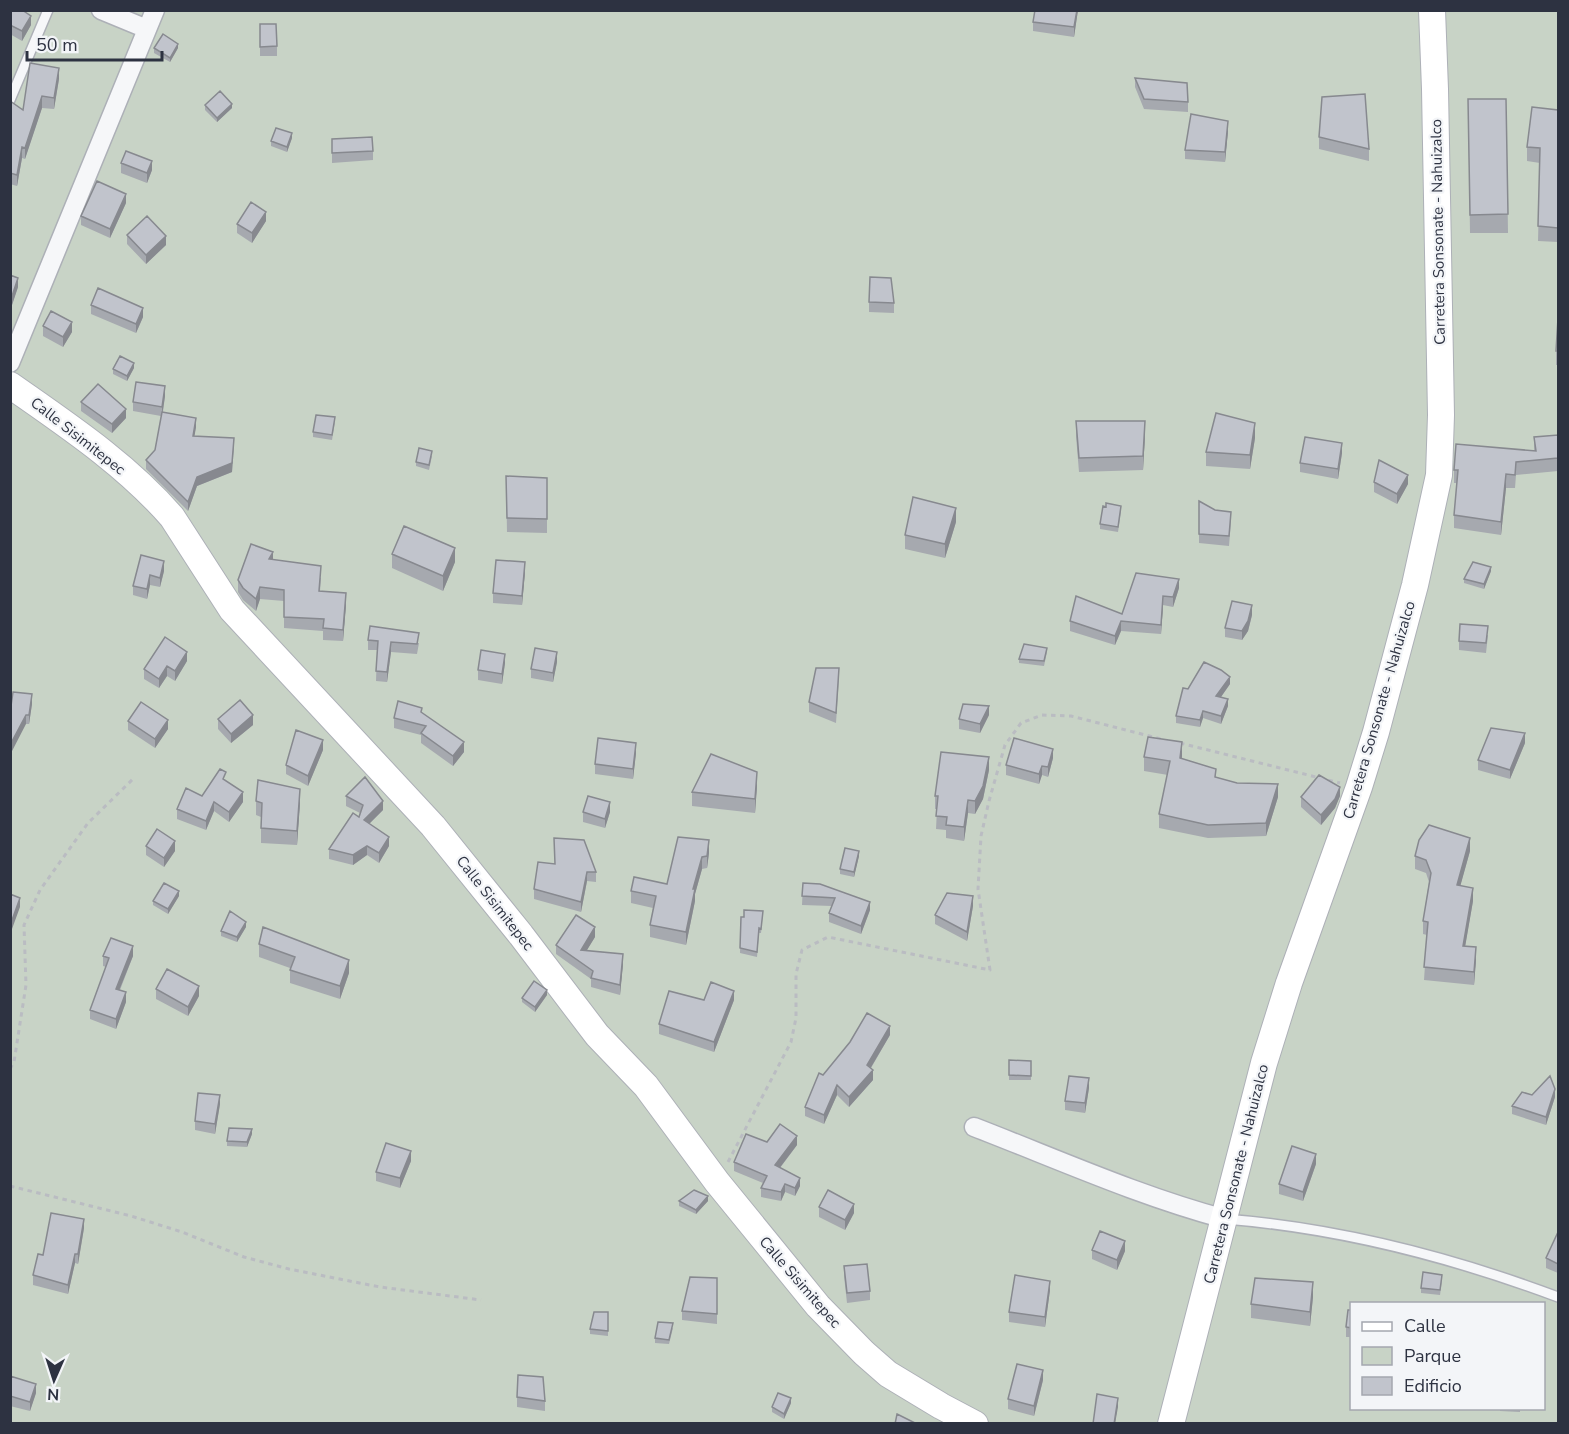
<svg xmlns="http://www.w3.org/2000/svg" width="1569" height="1434" viewBox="0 0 1569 1434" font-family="'Nunito Sans',sans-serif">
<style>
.green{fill:#c8d3c6;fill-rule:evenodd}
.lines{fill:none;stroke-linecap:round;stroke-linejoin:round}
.lane-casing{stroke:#adb0b7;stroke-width:12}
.street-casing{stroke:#adb0b7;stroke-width:21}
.secondary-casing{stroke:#adb0b7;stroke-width:28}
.path{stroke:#babcc2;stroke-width:3;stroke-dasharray:4.5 4.5;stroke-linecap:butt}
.lane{stroke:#f6f7f9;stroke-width:9}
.street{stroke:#f6f7f9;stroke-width:18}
.secondary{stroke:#fff;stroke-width:26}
.wall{fill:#a6a9af}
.shaded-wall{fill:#87898f}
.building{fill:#c1c4cc;stroke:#87898f;stroke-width:1.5}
.labels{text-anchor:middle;stroke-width:4.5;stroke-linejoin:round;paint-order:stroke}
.street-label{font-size:15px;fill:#2d3241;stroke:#f3f5f8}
</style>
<rect width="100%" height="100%" fill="#e4e6ea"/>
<path class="green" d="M10,11H1558V1423H11ZM1352,1304H1544V1408H1352Z"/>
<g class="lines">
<g class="lane-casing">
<path id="lane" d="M10,100L48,10
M1225,1219C1339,1228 1451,1257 1558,1297"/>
</g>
<g class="street-casing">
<path id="street" d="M101,10L147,29
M10,363L155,10
M974,1127C1057,1159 1139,1196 1225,1219"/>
</g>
<g class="secondary-casing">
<path id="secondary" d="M10,385C67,425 126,464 172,517L232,610L433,826L521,935L597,1035L646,1086L717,1182L818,1306L864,1353L888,1374L941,1406L975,1424
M1171,1424L1264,1063L1289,983L1359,787L1376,732L1415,585L1439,475L1441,415L1435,89L1432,10"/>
</g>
<path class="path" d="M1180,743L1340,783
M10,1069L14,1062L26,985L24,925L40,890L88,823L135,777
M728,1162L791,1042L796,1018V974L802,950L828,937L990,970L978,889L981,836L989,801L1005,745L1021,723L1042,715L1071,716L1165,740
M10,1186L131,1216L182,1232L244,1257L289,1269L380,1287L481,1300"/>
<use href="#lane" class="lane"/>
<use href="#street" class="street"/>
<use href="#secondary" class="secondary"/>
</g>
<path class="wall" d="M10,10L31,25L22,41L10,34Z
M1078,10L1074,37L1033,31V22Z
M260,24L277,46V56H260Z
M154,48H178L170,62L154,53Z
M1135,78L1188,102V112L1144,109L1135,87Z
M59,79L54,109L42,108L25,159L22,158L17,186L10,184V101L23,110Z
M1468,99H1506L1508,233H1470Z
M205,105L232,108L217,122L205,110Z
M1558,110V242L1538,241L1540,163L1527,161V147Z
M1228,131L1225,162L1185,159V150Z
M1319,137L1369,149V161L1319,149Z
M292,138L287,152L271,146V141Z
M332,139L373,151V160L332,163Z
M121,163L152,170L147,183L121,173Z
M126,203L110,238L81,225V216Z
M266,221L252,243L237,233V224Z
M127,235L166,245L146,264L127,244Z
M10,275L18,287L12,305L10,304Z
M869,302L894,303V313L869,312Z
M91,305L143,317L136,333L91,314Z
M1558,318V365H1556V351Z
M43,326L72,332L63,347L43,336Z
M134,368L127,381L113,374V369Z
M165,396L163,412L196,427L194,436L234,447L232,472L197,486L188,511L146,469V460L155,450L161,416L133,411V402Z
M81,402L126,418L112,433L81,411Z
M1076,421L1145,435L1143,470L1079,472L1076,436Z
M335,422L332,440L313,437V432Z
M1558,435V471L1516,475L1515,488H1506L1501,535L1454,528V515L1457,483H1454V470L1534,450V437Z
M1255,438L1250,469L1206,466V452Z
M1342,453L1338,479L1300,472V463Z
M432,456L429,470L416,466V462Z
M506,476L547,478V533L507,532Z
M1374,482L1408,484L1397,504L1374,492Z
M1199,501L1231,521L1229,546L1199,543Z
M1121,511L1118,532L1100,529V524Z
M956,522L945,558L905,549V535Z
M392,554L455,562L443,591L392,568Z
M141,555L164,571L160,587L150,585L147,599L133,595V586Z
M273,560L321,578L320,591L346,605L343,641L323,640V631L284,628V601L260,599L256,611L243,600L238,592V580Z
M1491,571L1484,589L1464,583V579Z
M525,572L522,605L493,603V593Z
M1179,588L1173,607L1163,605L1161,634L1121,631L1115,645L1070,631V621L1122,614Z
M1252,615L1248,631L1242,640L1225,637V628Z
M1488,635L1486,653L1459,650V641Z
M368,640L419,643L417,654L391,652L387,682L376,681L377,650H368Z
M1047,652L1044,666L1019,663V659Z
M187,661L175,681L167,676L159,688L144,679V669Z
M557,662L553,682L531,678V669Z
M505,663L502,684L478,680V670Z
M839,677L836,723L809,712V702Z
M1230,684L1221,697L1228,706L1221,724L1203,718L1200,727L1176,723V716L1188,689Z
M32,704L29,724H26L10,713Z
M422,713L464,752L453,766L421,743V735L394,728V718Z
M989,715L980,733L959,729V719Z
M218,719L253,725L231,743L218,729Z
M128,721L168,729L155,748L128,730Z
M1525,743L1510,779L1478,770V760Z
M323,750L308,786L286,774V765Z
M636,753L633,779L595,774V764Z
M1182,756V759L1216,777L1278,797L1266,836L1208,838L1159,828V814L1168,775L1144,771V757Z
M1053,758L1048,777L1042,775L1039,784L1006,775V765Z
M989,770L983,799L975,814L968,813L964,841L946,838V830L936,829L937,809H935V796Z
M226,781L243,802L229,822L214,811L206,830L177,819V809L202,796Z
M757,786L755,813L692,806V792Z
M346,796L383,810L369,824L389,846L379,863L367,855L353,865L329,859V849L359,817L360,813L346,806Z
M1340,796L1335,808L1321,825L1301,807V797Z
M256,801L300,803L297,845L261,843V817L256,815Z
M583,812H610L605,828L583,822Z
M678,837L709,853L707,868L702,869L695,894V901L686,945L650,937V925L653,908L631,903V891L667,884Z
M146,846L175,851L164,867L146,855Z
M1470,851L1460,886L1473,901L1465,946L1476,960L1474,985L1424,980L1427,935L1423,934V921L1429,882L1426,873L1415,869V856Z
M859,856L854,877L840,874V869Z
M538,862L596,872V882L587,881L581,912L534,899V889Z
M803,883L870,910L861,934L829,922V913L832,906L802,905Z
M179,896L168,914L153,905V901Z
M973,906L967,941L935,924V915Z
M763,911L761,933H759L757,957L740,953L741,917H744Z
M246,927L237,942L221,936V931Z
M595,937L586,951L623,964L620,995L591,987V979L556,954V945Z
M259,944L349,973L340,999L290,983V968L259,957Z
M103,956H133L120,990L126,1002L116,1029L90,1019V1010L106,967L103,966Z
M156,989L199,996L188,1016L156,999Z
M547,995L535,1012L522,1002V998Z
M734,1000L714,1052L659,1034V1024Z
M890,1035L871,1068L873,1080L849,1107L837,1095L824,1124L805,1116V1107L823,1075Z
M1009,1060L1031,1061V1080H1009Z
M1089,1088L1085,1113L1065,1110V1101Z
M1555,1097L1546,1125L1512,1114V1106Z
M220,1104L215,1134L195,1130V1121Z
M252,1134L247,1147L227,1146V1141Z
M767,1142L797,1145L780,1168L800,1186L795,1196L785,1192L781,1201L761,1197V1188L763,1183L734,1171V1162Z
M411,1161L400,1188L376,1181V1172Z
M1316,1164L1303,1201L1279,1194V1184Z
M679,1201H708L696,1214L679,1206Z
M819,1207L854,1213L845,1230L819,1217Z
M84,1228L78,1264L75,1263L68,1294L33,1285V1275L43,1255Z
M1558,1232V1273L1546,1268V1258Z
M1092,1250L1125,1251L1117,1270L1092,1259Z
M844,1266L870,1291V1300L847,1303L844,1276Z
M1442,1280L1440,1295L1421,1293V1288Z
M1050,1290L1045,1327L1009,1322V1312Z
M1313,1297L1310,1326L1251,1318V1304Z
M1352,1310V1337H1346V1327Z
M682,1311L717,1314V1324L682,1320Z
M608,1312V1336L590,1334V1329Z
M673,1328L669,1344L655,1343V1338Z
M10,1376L36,1393L30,1411L10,1406Z
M1043,1380L1034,1416L1008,1409V1399Z
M517,1397L545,1401V1411L517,1407Z
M791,1403L784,1419L772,1412V1407Z
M1500,1408H1520V1412L1500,1411Z"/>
<path class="shaded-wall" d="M1077,10H1078L1074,37V27Z
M31,16V25L22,41V31Z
M178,44V48L170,62V58Z
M59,68V79L54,109V98Z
M42,96V108L25,159V148Z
M232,104V108L217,122V118Z
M1228,121V131L1225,162V152Z
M292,133V138L287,152V147Z
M22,147V158L17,186V175Z
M152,161V170L147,183V173Z
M126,194V203L110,238V229Z
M266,212V221L252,243V233Z
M166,236V245L146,264V255Z
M18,278V287L12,305V296Z
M143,308V317L136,333V324Z
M72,322V332L63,347V337Z
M134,363V368L127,381V376Z
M165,386V396L162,416V407Z
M126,409V418L112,433V424Z
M196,418V427L193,445V436Z
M1145,421V435L1143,470V456Z
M1255,423V438L1250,469V455Z
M234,438L232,472L197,486L188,511V502L197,477Z
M1342,443V453L1338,479V469Z
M1506,474V488L1501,535V522Z
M1408,475V484L1397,504V494Z
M956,508V522L945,558V544Z
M455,548V562L443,591V576Z
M273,552V563L269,559Z
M164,561V571L160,587V578Z
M525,562V572L522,605V596Z
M1491,567V571L1484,589V584Z
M150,575V585L147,599V589Z
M1179,579V588L1173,607V597Z
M260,587V599L256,611V599Z
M346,593V605L343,641V630Z
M1163,596V605L1161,634V625Z
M1252,605V615L1248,631L1242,640V631Z
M1121,621V631L1115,645V636Z
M391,642V652L387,682V672Z
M187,652V661L175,681V671Z
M557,652V662L553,682V673Z
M505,654V663L502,684V674Z
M167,666V676L159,688V679Z
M1230,677V684L1216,704V696Z
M32,694V704L29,724V715Z
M1228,699V706L1221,724V716Z
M989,706V715L980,733V724Z
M1203,711V718L1200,727V720Z
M26,715V724L10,755V745Z
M253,715V725L231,743V734Z
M168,720V729L155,748V739Z
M1525,733V743L1510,779V770Z
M323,740V750L308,786V776Z
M464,742V752L453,766V756Z
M1182,742V756L1180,772V758Z
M636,743V753L633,779V769Z
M1053,749V758L1048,777V767Z
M989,757V770L983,799L975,814V801Z
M1042,766V775L1039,784V774Z
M757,772V786L755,813V799Z
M1278,784V797L1266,836V823Z
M1340,787V796L1335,808L1321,825V815Z
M300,789V803L297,845V831Z
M243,792V802L229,822V812Z
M968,800V813L964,841V827Z
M383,801V810L364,829V820Z
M214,802V811L206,830V821Z
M610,802V812L605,828V819Z
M389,837V846L379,863V853Z
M1470,838V851L1457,898V885Z
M709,840V853L707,868V856Z
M175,841V851L164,867V858Z
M367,846V855L353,865V855Z
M859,851V856L854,877V872Z
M702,857V869L695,894V901L686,945V932L693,889Z
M587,872V881L581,912V902Z
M1473,888V901L1463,959V946Z
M179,891V896L168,914V909Z
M973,896V906L967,941V932Z
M20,898V907L12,929V920Z
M870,902V910L861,934V926Z
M246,922V927L237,942V937Z
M595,927V937L581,960V950Z
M133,946V956L116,998V989Z
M1476,947V960L1474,985V972Z
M623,954V964L620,995V985Z
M349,960V973L340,999V986Z
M199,986V996L188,1016V1007Z
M547,990V995L535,1012V1007Z
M734,991V1000L714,1052V1042Z
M126,992V1002L116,1029V1019Z
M890,1026V1035L867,1074V1065Z
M873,1070V1080L849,1107V1097Z
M1089,1078V1088L1085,1113V1103Z
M837,1085V1095L824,1124V1115Z
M1555,1089V1097L1546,1125V1117Z
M220,1095V1104L215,1134V1124Z
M252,1129V1134L247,1147V1142Z
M797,1136V1145L775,1174V1165Z
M411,1151V1161L400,1188V1178Z
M1316,1154V1164L1303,1201V1192Z
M800,1178V1186L795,1196V1188Z
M785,1184V1192L781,1201V1192Z
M708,1196V1201L696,1214V1210Z
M854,1204V1213L845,1230V1220Z
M84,1219V1228L78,1264V1254Z
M1125,1241V1251L1117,1270V1260Z
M75,1254V1263L68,1294V1285Z
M1050,1281V1290L1045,1327V1317Z
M1313,1282V1297L1310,1326V1312Z
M1043,1370V1380L1034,1416V1406Z
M36,1384V1393L30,1411V1402Z
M791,1398V1403L784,1419V1414Z
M1118,1398V1407L1115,1424H1114Z"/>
<path class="building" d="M10,10H22L31,16L22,31L10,25Z
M1035,10H1077L1074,27L1033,22Z
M260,24H276L277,46L260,47Z
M163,34L178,44L170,58L154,48Z
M30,63L59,68L54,98L42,96L25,148L22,147L17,175L10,173V101L23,110Z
M1135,78L1187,83L1188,102L1144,99Z
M220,91L232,104L217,118L205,105Z
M1365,94L1369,149L1319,137L1322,97Z
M1468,99H1506L1508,214L1470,215Z
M1532,107L1558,110V228L1538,226L1540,148L1527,147Z
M1191,114L1228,121L1225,152L1185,150Z
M276,128L292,133L287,147L271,141Z
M372,137L373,151L332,153V139Z
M126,151L152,161L147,173L121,163Z
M97,181L126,194L110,229L81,216Z
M251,202L266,212L252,233L237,224Z
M147,216L166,236L146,255L127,235Z
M10,275L18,278L12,296L10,295Z
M870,277L891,278L894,303L869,302Z
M98,288L143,308L136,324L91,305Z
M51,311L72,322L63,337L43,326Z
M1558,318V351H1556Z
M120,356L134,363L127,376L113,369Z
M136,382L165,386L162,407L133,402Z
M98,384L126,409L112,424L81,402Z
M162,412L196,418L193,436L234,438L232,463L197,477L188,502L146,460L155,450Z
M1216,413L1255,423L1250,455L1206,452Z
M316,415L335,417L332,435L313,432Z
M1076,421H1145L1143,456L1079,458Z
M1558,435V458L1516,462L1515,475L1506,474L1501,522L1454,515L1458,470H1454L1456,444L1536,451L1534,437Z
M1305,437L1342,443L1338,469L1300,463Z
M419,448L432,451L429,465L416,462Z
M1379,460L1408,475L1397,494L1374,482Z
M506,476L547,478V519L507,518Z
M913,497L956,508L945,544L905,535Z
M1199,501L1215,510L1231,512L1229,536L1199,534Z
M1106,503L1121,506L1118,527L1100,524L1103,506L1106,507Z
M404,526L455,548L443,576L392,554Z
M251,544L273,552L269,559L321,566L319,591L346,593L343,630L323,628L324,619L284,617V590L260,587L256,599L243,588L238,580Z
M141,555L164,561L160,578L150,575L147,589L133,586Z
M496,560L525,562L522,596L493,593Z
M1473,562L1491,567L1484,584L1464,579Z
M1136,573L1179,579L1173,597L1163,596L1161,625L1121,621L1115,636L1070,621L1076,596L1122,614Z
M1232,601L1252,605L1248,621L1242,631L1225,628Z
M1460,624L1488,626L1486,643L1459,641Z
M370,626L419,633L417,644L391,642L387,672L376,671L378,641L368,640Z
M165,637L187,652L175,671L167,666L159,679L144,669Z
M1024,644L1047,648L1044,661L1019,659Z
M535,648L557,652L553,673L531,669Z
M481,650L505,654L502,674L478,670Z
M1204,662L1221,670L1230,677L1216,696L1228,699L1221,716L1203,711L1200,720L1176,716L1183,688L1188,689Z
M816,668H839L836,713L809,702Z
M13,692L32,694L29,715H26L10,745V713Z
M240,700L253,715L231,734L218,719Z
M398,701L422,708L421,712L464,742L453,756L421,733L426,726L394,718Z
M141,702L168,720L155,739L128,721Z
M963,704L989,706L980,724L959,719Z
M1491,728L1525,733L1510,770L1478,760Z
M296,730L323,740L308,776L286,765Z
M1148,737L1182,742L1180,758L1216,769L1215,777L1237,783L1278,784L1266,823L1208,825L1159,814L1170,761L1144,757Z
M598,738L636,743L633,769L595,764Z
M1014,738L1053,749L1048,767L1042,766L1039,774L1006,765Z
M941,752L989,757L983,786L975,801L968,800L964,827L946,825L947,817L936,816L938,796H935Z
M711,754L757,772L755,799L692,792Z
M220,769L226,772L223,779L243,792L229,812L214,802L206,821L177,809L186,788L202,796Z
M1319,775L1340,787L1335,799L1321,815L1301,797Z
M365,777L383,801L364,820L389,837L379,853L367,846L353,855L329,849L353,813L359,817L363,805L346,796Z
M258,780L300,789L297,831L261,828L262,803L256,801Z
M588,796L610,802L605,819L583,812Z
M1429,825L1470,838L1457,885L1473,888L1463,946L1476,947L1474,972L1424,967L1428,922L1423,921L1431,873L1426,860L1415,856L1419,840Z
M157,829L175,841L164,858L146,846Z
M678,837L709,840L707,856L702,857L693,889H695L686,932L650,925L656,896L631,891L634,877L667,884Z
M554,838L584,840L596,872H587L581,902L534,889L538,862L555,864Z
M845,848L859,851L854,872L840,869Z
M164,883L179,891L168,909L153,901Z
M803,883L820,884L870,902L861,926L829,913L835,898L802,896Z
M947,893L973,896L967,932L935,915Z
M10,894L20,898L12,920L10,919Z
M744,910L763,911L761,929L759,928L757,952L740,948L741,917H744Z
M230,911L246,922L237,937L221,931Z
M576,915L595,927L581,950L623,954L620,985L591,978L593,971L556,945Z
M263,927L349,960L340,986L290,970L295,957L259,944Z
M111,938L133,946L116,989L126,992L116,1019L90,1010L109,958L103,956Z
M167,969L199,986L188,1007L156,989Z
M534,981L547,990L535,1007L522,998Z
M711,982L734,991L714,1042L659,1024L669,991L704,1000Z
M867,1013L890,1026L867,1065L873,1070L849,1097L837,1085L824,1115L805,1107L819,1073L823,1075L850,1042Z
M1009,1060L1031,1061V1076L1009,1075Z
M1069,1076L1089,1078L1085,1103L1065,1101Z
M1550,1076L1555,1089L1546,1117L1512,1106L1522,1092L1532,1095Z
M198,1093L220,1095L215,1124L195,1121Z
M780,1124L797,1136L775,1165L800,1178L795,1188L785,1184L781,1192L761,1188L767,1176L734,1162L746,1134L767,1142Z
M229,1128L252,1129L247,1142L227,1141Z
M386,1143L411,1151L400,1178L376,1172Z
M1292,1146L1316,1154L1303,1192L1279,1184Z
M694,1190L708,1196L696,1210L679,1201Z
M828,1190L854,1204L845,1220L819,1207Z
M51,1213L84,1219L78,1254H75L68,1285L33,1275L38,1254L43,1255Z
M1100,1231L1125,1241L1117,1260L1092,1250Z
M1558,1232V1264L1546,1258Z
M867,1264L870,1291L847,1293L844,1266Z
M1423,1272L1442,1275L1440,1290L1421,1288Z
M1015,1275L1050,1281L1045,1317L1009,1312Z
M690,1277L717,1278V1314L682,1311Z
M1255,1278L1313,1282L1310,1312L1251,1304Z
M1348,1310H1352V1328L1346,1327Z
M594,1312H608V1331L590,1329Z
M658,1322L673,1323L669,1340L655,1338Z
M1017,1364L1043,1370L1034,1406L1008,1399Z
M518,1375L543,1377L545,1401L517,1397Z
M10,1376L36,1384L30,1402L10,1396Z
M778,1393L791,1398L784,1414L772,1407Z
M1097,1394L1118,1398L1114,1424H1093Z
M897,1414L917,1424H895Z"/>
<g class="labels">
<g class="street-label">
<text transform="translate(1438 232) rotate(-91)" y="5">Carretera Sonsonate - Nahuizalco</text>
<text transform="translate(78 436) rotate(38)" y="5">Calle Sisimitepec</text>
<text transform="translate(1379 710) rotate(-74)" y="5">Carretera Sonsonate - Nahuizalco</text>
<text transform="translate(495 903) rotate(52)" y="5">Calle Sisimitepec</text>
<text transform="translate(1236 1174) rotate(-76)" y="5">Carretera Sonsonate - Nahuizalco</text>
<text transform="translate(800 1282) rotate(49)" y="5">Calle Sisimitepec</text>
</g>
</g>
<rect width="1569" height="1434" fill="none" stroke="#2d3241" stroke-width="24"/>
<rect x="1350" y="1302" width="195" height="108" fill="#f3f5f8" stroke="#a4a7af" stroke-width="1.5"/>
<rect x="1362" y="1322" width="30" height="9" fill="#ffffff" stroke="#a4a7af" stroke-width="1.5"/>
<text x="1404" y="1332" font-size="18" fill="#2d3241">Calle</text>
<rect x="1362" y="1347" width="30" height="18" fill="#c8d3c6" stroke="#a4a7af" stroke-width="1.5"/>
<text x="1404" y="1362" font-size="18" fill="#2d3241">Parque</text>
<rect x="1362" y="1377" width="30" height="18" fill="#c1c4cc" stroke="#a4a7af" stroke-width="1.5"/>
<text x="1404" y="1392" font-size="18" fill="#2d3241">Edificio</text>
<g transform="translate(54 1380) rotate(183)" stroke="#f3f5f8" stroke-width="4.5" paint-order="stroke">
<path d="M0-4.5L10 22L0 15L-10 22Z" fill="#2d3241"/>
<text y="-9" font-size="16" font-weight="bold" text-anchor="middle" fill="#2d3241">N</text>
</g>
<path d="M27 51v9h135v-9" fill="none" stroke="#2d3241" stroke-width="3"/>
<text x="36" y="51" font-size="18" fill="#2d3241" stroke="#f3f5f8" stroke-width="4.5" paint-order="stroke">50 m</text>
</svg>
